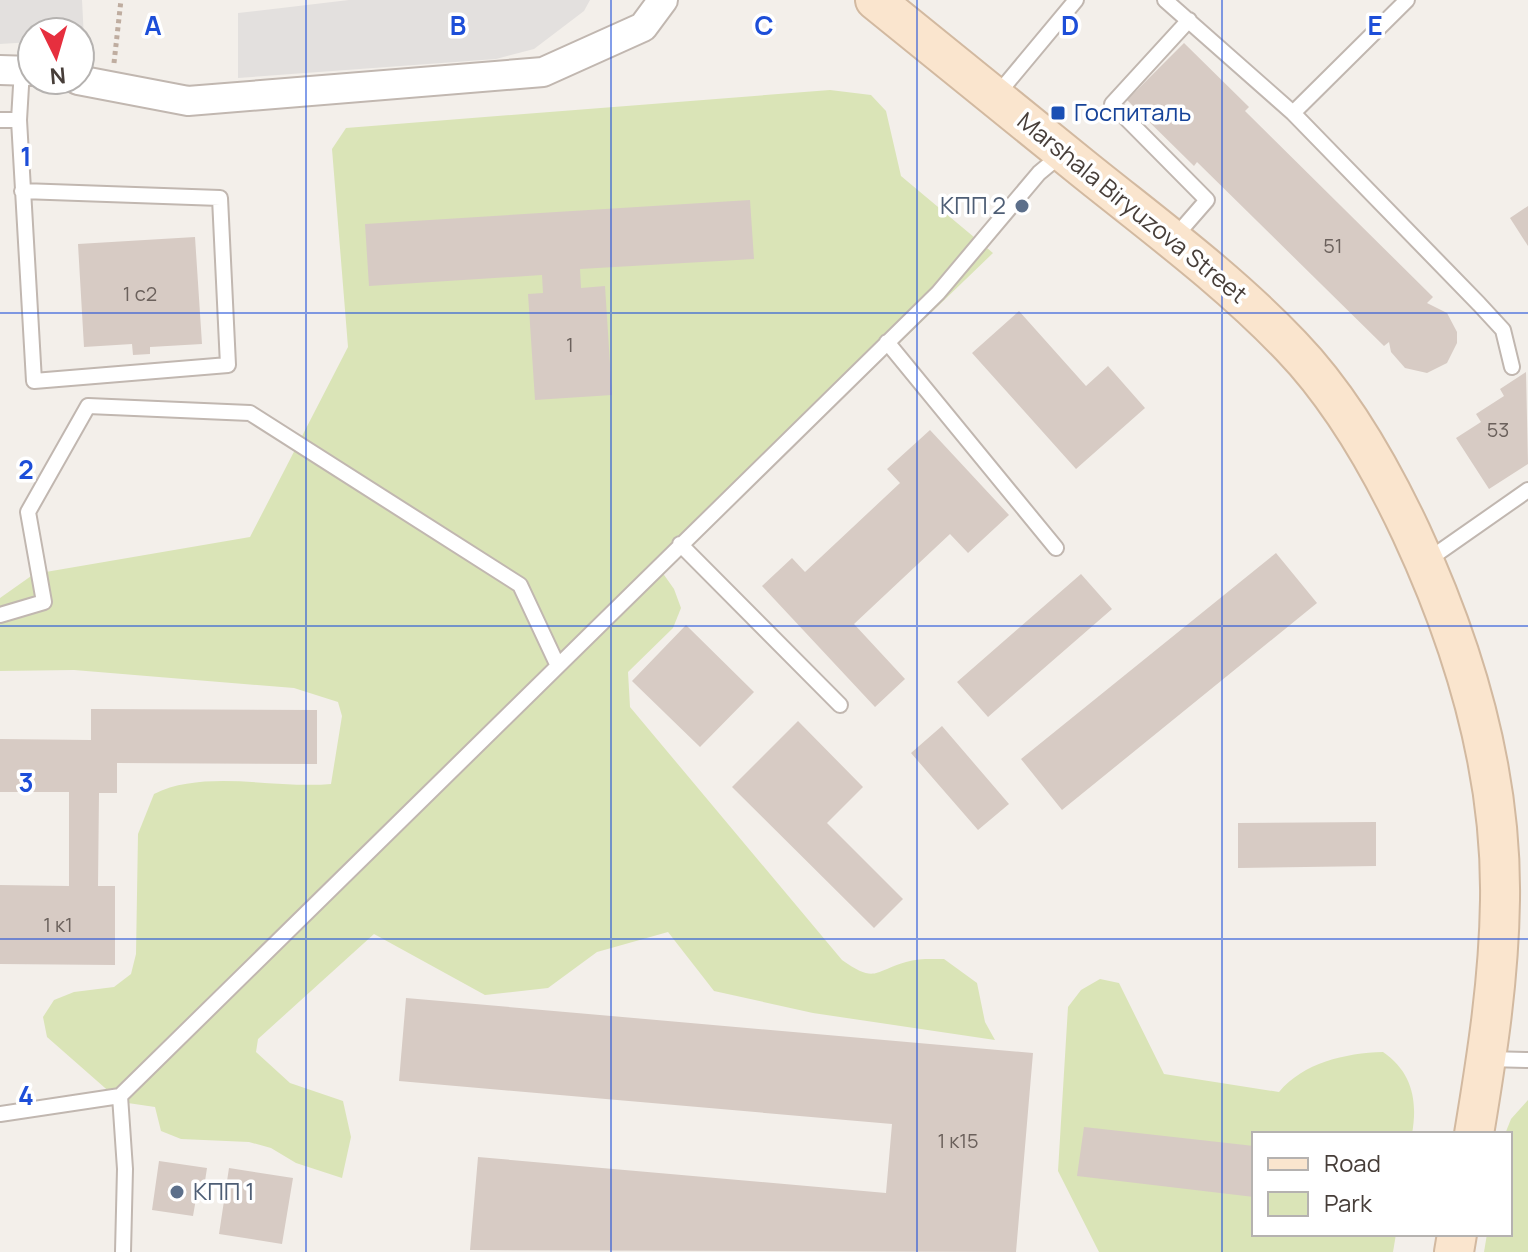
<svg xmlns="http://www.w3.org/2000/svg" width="1528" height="1252" viewBox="0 0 1528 1252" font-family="Manrope,sans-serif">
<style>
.green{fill:#dae4b7}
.parking{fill:#e3e0de}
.building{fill:#d7cbc4}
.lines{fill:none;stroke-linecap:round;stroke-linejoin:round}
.lane-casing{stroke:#c1b7b0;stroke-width:18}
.street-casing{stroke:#c1b7b0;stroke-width:32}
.secondary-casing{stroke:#d2b9a0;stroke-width:42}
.path{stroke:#bfada0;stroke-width:5;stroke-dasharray:4 4;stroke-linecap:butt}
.lane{stroke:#fff;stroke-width:14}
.street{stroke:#fff;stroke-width:28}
.secondary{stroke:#fae5ce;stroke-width:38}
.grid{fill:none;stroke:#1d4ed8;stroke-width:2;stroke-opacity:0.55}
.transit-dot{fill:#1a4fb4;stroke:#fff;stroke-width:3}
.service-dot{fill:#5c6f8a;stroke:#fff;stroke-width:3}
.labels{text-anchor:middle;stroke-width:7;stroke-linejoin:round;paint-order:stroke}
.number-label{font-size:20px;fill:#6b615c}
.transit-label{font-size:24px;fill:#164399;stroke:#fff;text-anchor:start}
.service-label{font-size:24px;fill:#4e5e75;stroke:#fff;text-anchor:end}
.street-label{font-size:24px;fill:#473e39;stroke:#fff}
.grid-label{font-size:26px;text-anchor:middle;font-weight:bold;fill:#1d4ed8;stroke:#fff;stroke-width:7;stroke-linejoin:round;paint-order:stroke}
</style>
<rect width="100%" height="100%" fill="#f3efea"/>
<path class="green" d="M830,90L871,95L886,111L901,176L993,253L662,572L674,589L681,608L673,628L628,672L630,707L842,960C876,984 874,971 906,962C919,958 931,959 944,959L977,983L985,1022L995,1040L813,1013L714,991L668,932L597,952L548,988L485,995L374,934L258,1039L256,1052L290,1083L343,1101L351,1137L342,1178L296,1163L271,1148L249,1142L181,1139L161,1131L155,1107L121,1102L47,1037L43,1017L54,1000L74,992L114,987L131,974L136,954L138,834L154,794C204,769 276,789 331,784L342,716L338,702L294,688L74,670L0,671V598L34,574L250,537L348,347L332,149L346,128Z
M1100,979L1119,983L1164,1074L1279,1092C1303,1063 1345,1053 1383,1052C1412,1072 1418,1100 1412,1134H1254V1234H1396L1393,1252H1099L1058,1171L1068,1007L1081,990Z
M1528,1100V1252H1484L1487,1234H1510V1134H1505L1511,1119Z"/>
<path class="parking" d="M0,0H82L84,39H80V32H32V42L0,44Z
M349,0H590L584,11L534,49L496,59L238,78V13Z"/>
<path class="building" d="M1184,43L1249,107L1245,111L1433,297L1427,303L1447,313L1457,332V343L1447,363L1427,373L1405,368L1391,352L1389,342L1384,346L1197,162L1194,166L1127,100Z
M750,200L754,259L580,269L581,288L605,286L612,395L535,400L528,294L543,293L542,275L369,286L365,224Z
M1528,206V246L1510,218Z
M195,237L202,344L150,347V354L133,355L132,344L84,347L78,244Z
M1019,311L1086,386L1108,366L1145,408L1076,469L972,353Z
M1526,372L1528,464L1489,489L1456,438L1481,422L1476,414L1504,396L1500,389Z
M930,430L1009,515L968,553L950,534L854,624L905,679L875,707L762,586L792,558L805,572L900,483L887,469Z
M1276,553L1317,603L1062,810L1021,759Z
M1081,574L1112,609L988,717L957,682Z
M686,625L754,692L700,747L632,681Z
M91,709L317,710V764L117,763V793H99L98,886H115V965L0,964V885L69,886V792H0V739L91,740Z
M798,721L863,787L827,823L903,899L874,928L732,787Z
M942,726L1009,804L978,830L911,753Z
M1376,822V866L1238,868V823Z
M406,998L1033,1053L1016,1252L470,1250L478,1157L886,1193L892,1124L399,1081Z
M1084,1127L1254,1146V1197L1077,1176Z
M159,1161L207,1168L203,1194L197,1193L193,1216L152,1210Z
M229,1168L293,1178L282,1244L219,1234Z"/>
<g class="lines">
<g class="lane-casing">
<path id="lane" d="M1165,0L1293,113L1479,304L1503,330L1512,367
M996,96L1076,0
M1293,113L1407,0
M0,120H19L22,69
M19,120L34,381L228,365L220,198L22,191
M1173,239L1207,200L1112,104L1189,20
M887,342L1056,548
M680,544L840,705
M1425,562L1528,490
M0,615L44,602L28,512L88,406L250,413L520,585L557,664
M1488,1059L1528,1060
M0,1114L120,1096
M123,1252L125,1169L120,1096L938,293L1039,173L1063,153"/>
</g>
<g class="street-casing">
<path id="street" d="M0,70L32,71
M78,80L188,101L543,72L643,27L663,0"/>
</g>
<g class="secondary-casing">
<path id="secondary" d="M875,0C945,56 1015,114 1085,170C1156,227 1228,280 1291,346C1342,399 1380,466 1411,532C1464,646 1502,772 1500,900C1499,979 1487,1056 1474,1134
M1454,1252L1457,1234"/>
</g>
<path class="path" d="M114,63L121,0"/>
<use href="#lane" class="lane"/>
<use href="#street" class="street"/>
<use href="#secondary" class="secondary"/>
</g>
<path class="grid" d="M306,0V1252M611,0V1252M917,0V1252M1222,0V1252M0,313H1528M0,626H1528M0,939H1528"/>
<rect class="transit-dot" x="1050" y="105" width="16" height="16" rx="4"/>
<g class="service-dot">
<circle cx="1022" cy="206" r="8"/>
<circle cx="177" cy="1192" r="8"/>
</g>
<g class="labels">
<g class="number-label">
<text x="1333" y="253">51</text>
<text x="140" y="301">1 с2</text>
<text x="570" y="352">1</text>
<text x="1498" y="437">53</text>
<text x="58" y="932">1 к1</text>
<text x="958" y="1148">1 к15</text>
</g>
<g class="transit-label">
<text x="1074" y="121">Госпиталь</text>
</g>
<g class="service-label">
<text x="1006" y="214">КПП 2</text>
<text x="193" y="1200" text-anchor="start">КПП 1</text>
</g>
<g class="street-label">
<text transform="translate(1132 208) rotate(39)" y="8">Marshala Biryuzova Street</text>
</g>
</g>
<g class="grid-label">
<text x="153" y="35">A</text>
<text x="458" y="35">B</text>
<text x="764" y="35">C</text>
<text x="1070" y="35">D</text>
<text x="1375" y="35">E</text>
<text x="26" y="166">1</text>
<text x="26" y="479">2</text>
<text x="26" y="792">3</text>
<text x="26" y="1105">4</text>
</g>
<rect x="1252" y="1132" width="260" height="104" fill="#ffffff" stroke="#b5b2b0" stroke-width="2"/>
<rect x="1268" y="1158" width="40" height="12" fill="#fae5ce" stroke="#b5b2b0" stroke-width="2"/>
<text x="1324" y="1172" font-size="24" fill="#473e39">Road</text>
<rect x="1268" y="1192" width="40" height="24" fill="#dae4b7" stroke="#b5b2b0" stroke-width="2"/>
<text x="1324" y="1212" font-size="24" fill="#473e39">Park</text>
<g transform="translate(56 56) rotate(175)"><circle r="38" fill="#ffffff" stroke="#b5b2b0" stroke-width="2"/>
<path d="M0-6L14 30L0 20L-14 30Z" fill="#e62f3e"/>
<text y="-12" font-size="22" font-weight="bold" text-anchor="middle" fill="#473e39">N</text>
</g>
</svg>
